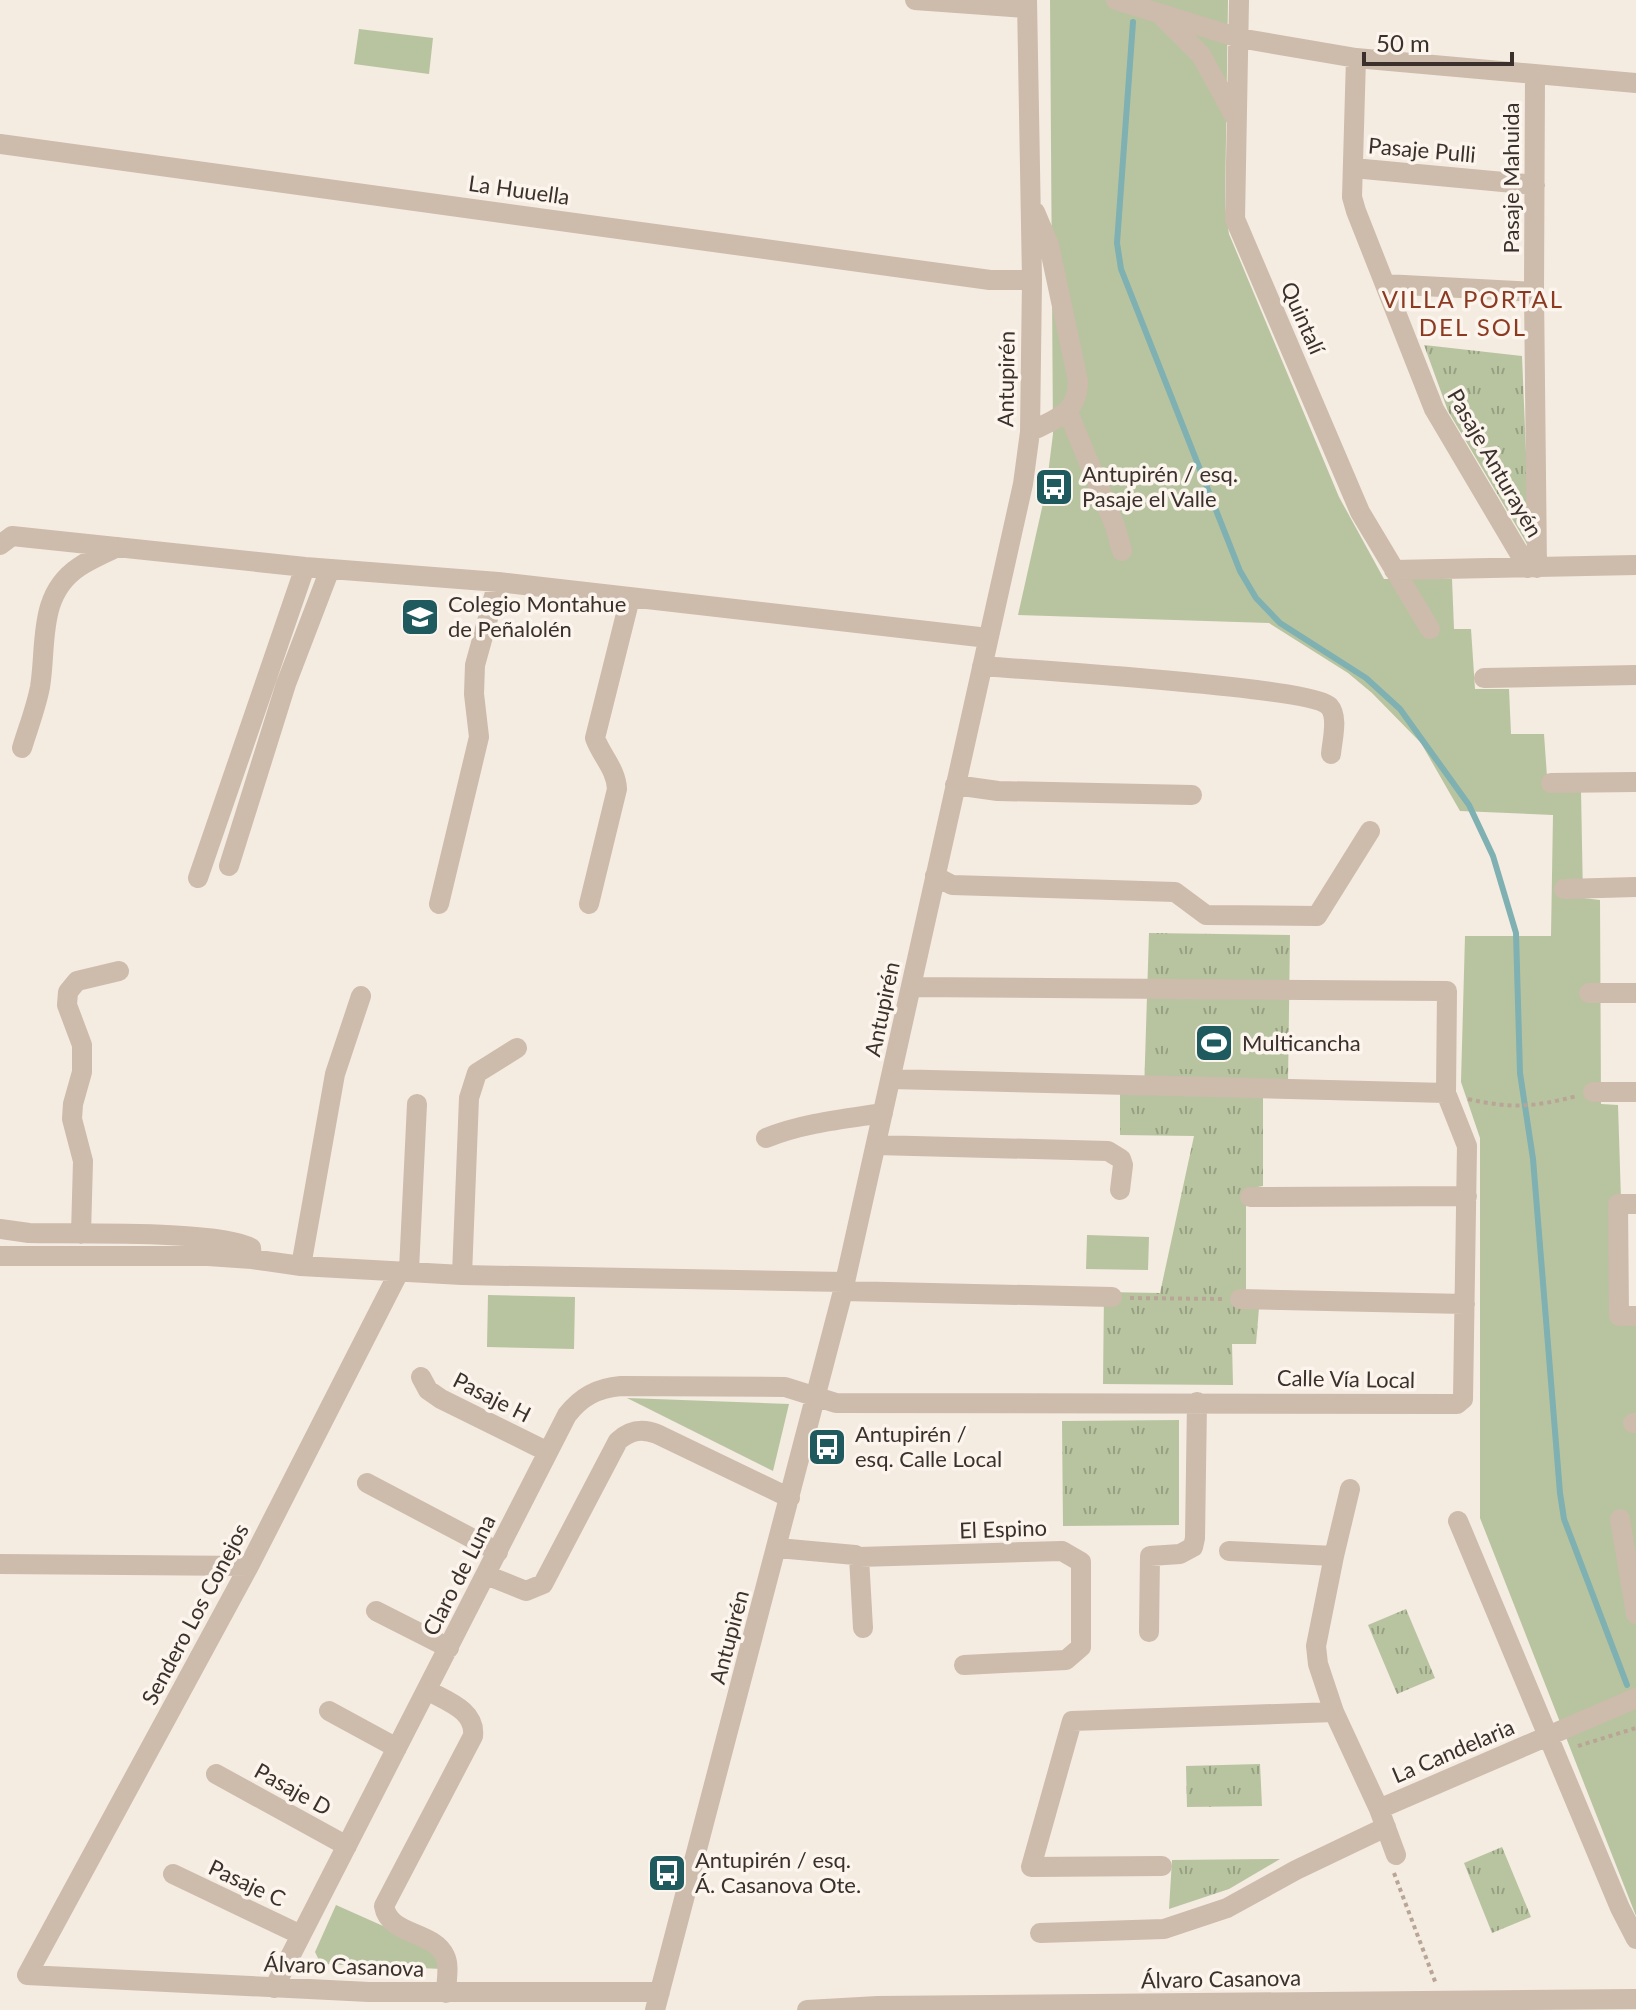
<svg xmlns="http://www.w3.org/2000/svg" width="1636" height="2010" viewBox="0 0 1636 2010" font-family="Lato,sans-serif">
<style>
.grass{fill:url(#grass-tufts)}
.park{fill:#b8c4a0}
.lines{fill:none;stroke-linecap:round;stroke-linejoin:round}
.stream{stroke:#7fb0b2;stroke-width:6}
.path{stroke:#b9a596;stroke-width:4;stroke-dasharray:4 4;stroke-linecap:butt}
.minor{stroke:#cdbbac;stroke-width:20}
.labels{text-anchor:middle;stroke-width:7;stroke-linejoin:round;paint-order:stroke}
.street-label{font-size:22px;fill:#3b302b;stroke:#fbf5ee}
.poi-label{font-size:22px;fill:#3b302b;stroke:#fbf5ee;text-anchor:start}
.neighbourhood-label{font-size:24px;letter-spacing:2px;fill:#8c3b22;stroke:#fbf5ee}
</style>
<defs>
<pattern id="grass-tufts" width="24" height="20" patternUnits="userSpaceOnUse" patternTransform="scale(2)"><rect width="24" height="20" fill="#b8c4a0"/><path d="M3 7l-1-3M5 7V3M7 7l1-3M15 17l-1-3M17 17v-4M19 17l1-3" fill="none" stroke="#97a083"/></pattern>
</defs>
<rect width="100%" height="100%" fill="#f4ebe1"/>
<path class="grass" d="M1424,345L1522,356L1530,549L1448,411Z
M1149,933L1290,935L1288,1084L1263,1085V1186L1246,1189V1306L1259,1308L1256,1344H1232L1233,1385L1103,1384L1104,1292L1160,1293L1194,1136L1120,1135V1092H1144Z
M1179,1420V1525L1063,1526L1062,1421Z
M1406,1609L1435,1678L1397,1694L1368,1625Z
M1260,1764L1262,1806L1187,1807L1186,1766Z
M1502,1847L1531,1917L1492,1933L1464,1863Z
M1280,1859L1229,1889L1169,1909L1172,1860Z"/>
<path class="park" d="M1050,0H1228L1225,208L1229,234L1339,497L1384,579H1452L1454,629H1471L1475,689H1509L1511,734H1544L1548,791H1581L1583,898L1600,900L1601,1104L1618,1105L1625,1326H1636V1916L1480,1518V1138L1461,1082L1465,936H1551L1553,815L1460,811L1421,743L1372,693L1348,673L1269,623L1018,615L1046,490L1053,434Z
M359,29L433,38L429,74L354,64Z
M1168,1017L1259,1018V1069H1168Z
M1087,1235L1149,1237L1148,1270L1086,1269Z
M488,1295L575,1297L574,1349L487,1347Z
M627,1398L789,1404L773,1471Z
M336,1905L437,1950L443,1969L321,1964L315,1952Z"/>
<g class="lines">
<path class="stream" d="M1133,22L1117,243L1121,269L1240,571L1256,598L1280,623L1366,678L1400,709L1469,805L1493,856L1516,933L1520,1073L1533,1159L1560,1493L1564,1519L1627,1685"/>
<path class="path" d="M1468,1099C1511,1109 1534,1107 1577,1096
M1130,1298L1222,1299
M1578,1746L1636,1728
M1394,1873L1436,1984"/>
<path class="minor" d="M915,0L1027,8
M1116,0L1239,38L1356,58L1636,83
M1239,0L1235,219L1360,512L1430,629
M1162,16L1201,55L1236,119
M1356,58L1352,197L1356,211L1434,409L1528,568
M1535,76L1534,292L1537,568
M0,144L990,280H1032
M1353,168L1535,185
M1385,284L1534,292
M1068,412L1115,526L1122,551
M1030,432C1056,418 1078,414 1078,381L1049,245L1035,212
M0,545L12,536L305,567L498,582L988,638
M1394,570L1636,565
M982,666C1029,670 1311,687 1329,706C1339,717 1332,740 1331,754
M1484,678L1636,675
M22,748C28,728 36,708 40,687C47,645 37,595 79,567C91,559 105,553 118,547
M1551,783L1636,782
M955,785L998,791L1192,795
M229,866L286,684L330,569
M935,876L952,885L1175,892L1206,915L1317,916L1370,831
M198,878L305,567
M1564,889L1636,887
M439,904L479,737L474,694L475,665L498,582
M589,904L617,789C616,769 602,757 595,738L630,598
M1589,993H1636
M892,1079L1446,1093
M1593,1092H1636
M766,1138C803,1123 844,1119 883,1113
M876,1145L1108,1151L1121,1159L1123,1165L1120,1190
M1250,1197L1467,1196
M1636,1204H1618L1619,1316H1636
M0,1229L29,1233C71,1234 223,1230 251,1248L252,1259
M81,1234L83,1161L72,1119L73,1104L82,1072V1045L67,1005L68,992L77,981L119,971
M0,1256H208L252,1259L301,1266L462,1275L844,1282
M301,1266L335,1074L361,996
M409,1270L417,1104
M399,1272L249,1566L27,1975L369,1992H660
M462,1275L469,1098L477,1073L517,1048
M843,1291L1112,1297
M1240,1299L1465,1304
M421,1377L428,1390L441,1399L548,1452
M1633,1423H1636
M367,1483L498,1552
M1350,1489L1334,1556L1316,1646L1318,1664L1334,1712L1379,1809
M1620,1519L1636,1614
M1458,1521L1620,1908L1636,1939
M778,1548L855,1555L859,1557L863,1628
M1229,1551L1334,1556
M859,1557L1062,1551L1081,1562V1647L1066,1660L964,1665
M0,1564L249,1566
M486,1575L526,1591L543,1584L618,1441C630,1430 642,1428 657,1434L790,1498
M376,1611L449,1648
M1149,1632L1150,1556L1180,1554L1193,1547L1195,1538L1197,1402
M427,1690C446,1701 476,1710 473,1736L384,1906C389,1936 433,1930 445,1956C450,1966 446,1982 446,1993
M329,1711L397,1748
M216,1774L347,1846
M1396,1855L1379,1809L1636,1698
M1162,1866L1031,1867L1072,1721L1334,1712
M173,1874L301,1935
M1040,1933L1164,1929L1227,1908L1296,1870L1386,1827
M274,1988L567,1415C581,1397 597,1388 621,1386L785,1387L836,1403L1457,1404L1463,1399L1467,1146L1446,1093L1447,991L911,987
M655,2010L843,1291L1023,484L1030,432L1032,280L1027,0
M807,2010L878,2006L1636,1999"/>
</g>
<defs>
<g id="bus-square" transform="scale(2)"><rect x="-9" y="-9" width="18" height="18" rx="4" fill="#1f5a5e" stroke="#fbf5ee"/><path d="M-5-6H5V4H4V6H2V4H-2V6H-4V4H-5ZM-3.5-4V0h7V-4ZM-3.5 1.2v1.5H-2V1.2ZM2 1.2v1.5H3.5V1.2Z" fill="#fff"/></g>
<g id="school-square" transform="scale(2)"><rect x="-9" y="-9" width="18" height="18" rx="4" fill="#1f5a5e" stroke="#fbf5ee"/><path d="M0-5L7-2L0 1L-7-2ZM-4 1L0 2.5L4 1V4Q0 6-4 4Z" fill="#fff"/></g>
<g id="stadium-square" transform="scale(2)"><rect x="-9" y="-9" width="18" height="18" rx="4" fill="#1f5a5e" stroke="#fbf5ee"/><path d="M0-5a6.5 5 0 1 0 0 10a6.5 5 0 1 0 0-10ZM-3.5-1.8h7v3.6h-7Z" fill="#fff"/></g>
</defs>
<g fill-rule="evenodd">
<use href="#bus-square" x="1054" y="487"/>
<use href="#school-square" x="420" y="617"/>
<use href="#stadium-square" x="1214" y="1043"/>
<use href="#bus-square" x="827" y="1447"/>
<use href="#bus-square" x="667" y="1873"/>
</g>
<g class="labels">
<g class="street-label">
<text transform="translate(1422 150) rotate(5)" y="8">Pasaje Pulli</text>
<text transform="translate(1511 178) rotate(-90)" y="8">Pasaje Mahuida</text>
<text transform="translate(519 190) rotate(8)" y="8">La Huuella</text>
<text transform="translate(1303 318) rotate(66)" y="8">Quintalí</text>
<text transform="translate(1006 379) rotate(-89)" y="8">Antupirén</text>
<text transform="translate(1495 463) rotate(60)" y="8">Pasaje Anturayén</text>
<text transform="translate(882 1009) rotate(-78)" y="8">Antupirén</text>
<text transform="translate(1346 1379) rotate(1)" y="8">Calle Vía Local</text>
<text transform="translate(492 1397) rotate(27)" y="8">Pasaje H</text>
<text transform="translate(1003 1529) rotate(-2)" y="8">El Espino</text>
<text transform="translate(459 1575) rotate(-63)" y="8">Claro de Luna</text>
<text transform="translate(195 1614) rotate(-62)" y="8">Sendero Los Conejos</text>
<text transform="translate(729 1637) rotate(-75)" y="8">Antupirén</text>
<text transform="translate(1453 1751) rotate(-23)" y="8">La Candelaria</text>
<text transform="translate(293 1789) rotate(29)" y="8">Pasaje D</text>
<text transform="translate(247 1883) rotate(25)" y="8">Pasaje C</text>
<text transform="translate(344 1966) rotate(2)" y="8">Álvaro Casanova</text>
<text transform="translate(1221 1979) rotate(-1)" y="8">Álvaro Casanova</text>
</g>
<g class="poi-label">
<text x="1082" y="482">Antupirén / esq.<tspan x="1082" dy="25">Pasaje el Valle</tspan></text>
<text x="448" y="612">Colegio Montahue<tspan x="448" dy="25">de Peñalolén</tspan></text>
<text x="1242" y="1051">Multicancha</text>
<text x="855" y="1442">Antupirén /<tspan x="855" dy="25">esq. Calle Local</tspan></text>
<text x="695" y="1868">Antupirén / esq.<tspan x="695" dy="25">Á. Casanova Ote.</tspan></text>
</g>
<g class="neighbourhood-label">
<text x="1473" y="308">VILLA PORTAL<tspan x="1473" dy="28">DEL SOL</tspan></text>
</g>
</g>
<path d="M1364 52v12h148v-12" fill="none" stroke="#3b302b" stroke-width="4"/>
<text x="1376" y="52" font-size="24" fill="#3b302b" stroke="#fbf5ee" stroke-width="6" paint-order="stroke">50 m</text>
</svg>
